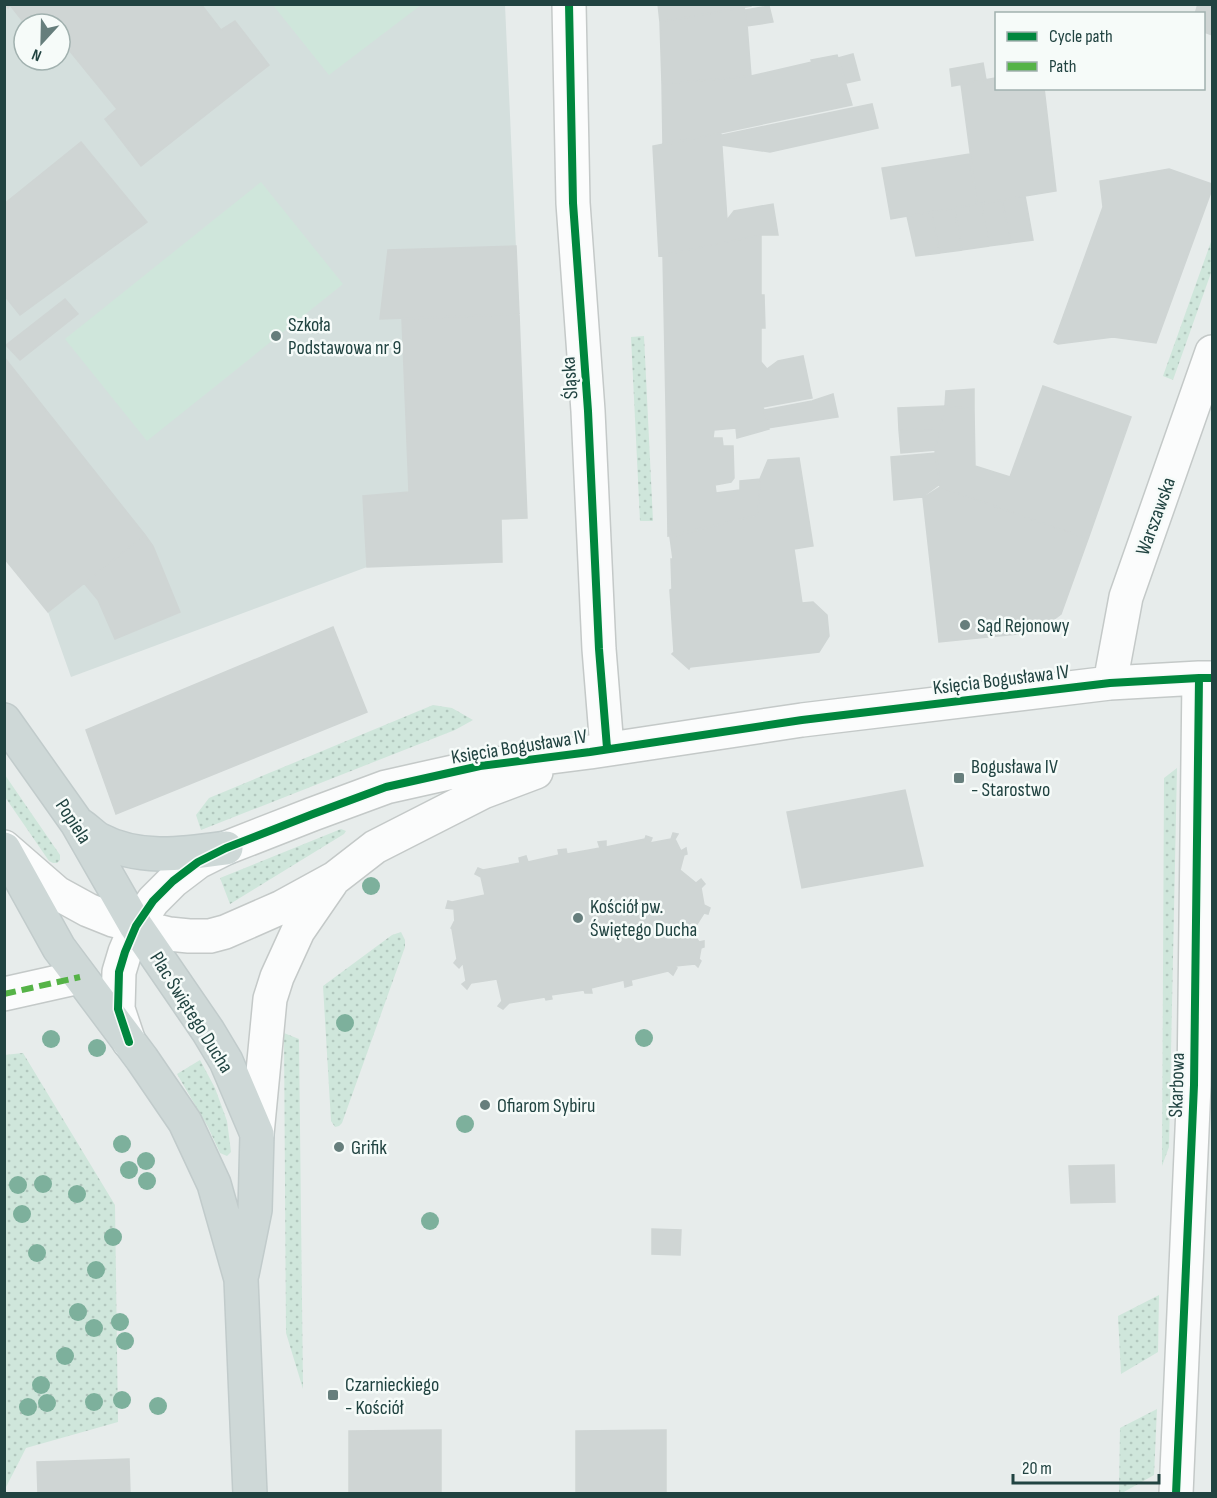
<svg xmlns="http://www.w3.org/2000/svg" width="1217" height="1498" viewBox="0 0 1217 1498" font-family="'Sofia Sans Condensed',sans-serif">
<style>
.built{fill:#d4dfdd;fill-rule:evenodd}
.grass{fill:url(#grass-dots)}
.pitch{fill:#cfe6db}
.building{fill:#cfd5d4;stroke:#cfd5d4;stroke-width:1.5}
.lines{fill:none;stroke-linecap:round;stroke-linejoin:round}
.minor-casing{stroke:#c4c9c8;stroke-width:36}
.major-casing{stroke:#c1cbcb;stroke-width:36}
.minor{stroke:#fbfcfc;stroke-width:33}
.major{stroke:#ced8d7;stroke-width:33}
.quiet{stroke:#55b347;stroke-width:6;stroke-dasharray:12 6;stroke-linecap:butt}
.cycleway-casing{stroke:#f6fbf9;stroke-width:11}
.cycleway{stroke:#00873e;stroke-width:8}
.tree{fill:#7db09c}
.poi-dot{fill:#667e7c;stroke:#f6fbf9;stroke-width:2}
.labels{text-anchor:middle;stroke-width:5;stroke-linejoin:round;paint-order:stroke}
.poi-label{font-size:20px;fill:#214341;stroke:#f6fbf9;text-anchor:start}
.street-label{font-size:20px;fill:#214341;stroke:#f6fbf9}
</style>
<defs>
<pattern id="grass-dots" width="8" height="8" patternUnits="userSpaceOnUse" patternTransform="scale(1.5)"><rect width="8" height="8" fill="#cfe6db"/><path d="M2 2h.1M6 6h.1" fill="none" stroke="#b1c6bd" stroke-width="1.8" stroke-linecap="round"/></pattern>
</defs>
<rect width="100%" height="100%" fill="#e7eceb"/>
<path class="built" d="M5,5H505L519,314L527,518L501,519L502,562L367,567L71,677L48,612L5,558ZM24,24H60V60H24Z"/>
<path class="grass" d="M1212,239V270L1173,380L1163,376Z
M644,336L653,521H640L631,337Z
M433,705L452,708L473,720L455,730L201,830L196,815L209,798Z
M1177,768L1169,1147L1162,1166L1164,778Z
M5,775L60,855V860L57,863H53L49,861L5,797Z
M341,829L346,831L344,834L230,904L220,878Z
M401,932L405,940V947L342,1123L339,1126L335,1127L331,1121L323,986L392,935Z
M284,1033L299,1039L303,1389L286,1333Z
M23,1053L115,1205L118,1422L26,1448L5,1489L4,1055Z
M200,1060L215,1088L227,1121L231,1152L227,1156L220,1153L208,1127L177,1074Z
M1159,1295L1158,1352L1121,1374L1118,1316Z
M1157,1409L1154,1475L1122,1493H1119L1120,1428Z"/>
<path class="pitch" d="M273,5H421L329,75Z
M261,182L343,284L147,441L65,339Z"/>
<path class="building" d="M5,4H201L221,30L235,21L269,65L141,166L105,119L117,109L60,39V24H25L10,5L8,8Z
M658,4H751V6L660,22Z
M1198,4H1212V35L1204,32V14H1195Z
M769,6L773,22L747,26L745,10Z
M744,7L747,24L751,76L662,84L660,22Z
M853,54L860,80L846,83L838,58Z
M837,55L852,105L663,145L662,84L751,76L812,62L811,60Z
M983,63L986,80L952,86L950,69Z
M996,78V88H1044L1056,191L977,204L961,84Z
M872,104L878,128L770,152L722,145V135Z
M721,133L727,220L734,211L773,204L778,235H761L659,256L653,146Z
M81,142L147,222L20,315L4,295V204Z
M969,154L977,204L891,219L882,168Z
M1169,169L1212,184V189L1156,343L1113,337L1058,344L1054,342L1103,207L1100,181Z
M1025,196L1033,240L1011,243L1002,200Z
M1002,200L1011,243L989,246L981,204Z
M977,204H981L989,246L962,250L954,208Z
M954,208L962,250L940,253L931,212Z
M931,212L940,253L916,256L907,216Z
M761,235V295H764L765,328H761V362L767,369L778,361L803,356L812,398L763,407H666L663,255Z
M516,246L519,314L380,319L388,250Z
M65,299L78,314L20,360L6,345Z
M519,314L527,518L501,519L502,562L367,567L363,496L409,492L402,319Z
M4,357L145,535L48,612L4,558Z
M1043,386L1131,417L1088,539L940,487L935,450L945,406L974,409L975,466L1010,477Z
M974,389V409L945,406L946,391Z
M833,394L838,417L768,428L764,410L812,401Z
M945,406L940,428L899,430L898,408Z
M666,407H763L769,429L737,438L736,428L714,430L713,438H722L723,446H733L734,478L731,482L715,485L716,493L740,490V481L760,479L758,515L668,536Z
M940,428L935,450L901,453L899,430Z
M936,453L940,484L922,497L894,500L891,457Z
M799,458L813,546L794,549L802,603L813,602L827,615L829,636L819,652L690,667L689,669L672,654L674,652L670,590L672,589L671,559H673L670,537L758,515L760,479L768,460Z
M940,487L1088,539L1061,614L1037,632L939,642L923,498Z
M145,535L153,546L180,612L115,639L98,600L84,583Z
M333,627L367,712L116,814L86,730Z
M905,790L923,866L802,888L787,812Z
M673,833L678,834L675,839L681,851L686,848L687,854L684,855L680,870L696,883L701,879L705,884L701,888L704,905L710,908L708,914L704,913L692,932L699,942L704,941V947L701,948L699,959L701,961L698,967L695,964L675,966L677,968L673,975L668,971L631,980L632,985L625,987L624,980L591,988L592,993H585L584,990L551,995L552,999L546,1000L545,997L509,1003L503,1009L498,1006L502,1001L497,979L471,983L467,989L462,984L466,981L463,963L459,968L454,963L457,959L452,929L451,928L454,922L455,923L454,909L446,908L448,901L452,902L485,895L481,877L475,874L478,868L483,870L520,863L519,858L526,856L528,862L559,855L558,850L566,849L567,854L600,848L598,842L606,841V847L645,839L646,836L652,838L650,843L671,839Z
M1114,1165L1115,1202L1071,1203L1069,1166Z
M652,1229L681,1230L680,1255L652,1254Z
M441,1430V1494H349V1431Z
M666,1430V1494H576V1431Z
M129,1459L130,1494H38L37,1462Z"/>
<g class="lines">
<g class="minor-casing">
<path id="minor" d="M569,4L573,203L588,411L599,649L607,748
M1110,683L1126,597L1212,352
M4,847L57,893L88,910L113,920L169,934L189,936H210L225,932L282,907L335,878L375,847L483,792L536,772
M4,994L80,977
M129,1042L118,1009L119,972L125,952L136,926L153,901L173,881L198,862L226,848L313,814L386,787L480,766L590,752L802,720L1110,683L1199,678H1212
M257,1134L270,999L277,977L298,931L331,883
M1176,1494L1194,1085L1199,678"/>
</g>
<g class="major-casing">
<path id="major" d="M4,720L77,823L136,926L208,1031L226,1061L257,1134L255,1210L242,1274
M80,825C86,829 92,835 98,839C139,861 183,854 226,848
M4,849L59,948L142,1059L185,1122L214,1184L241,1279L250,1494"/>
</g>
<use href="#minor" class="minor"/>
<use href="#major" class="major"/>
<path class="quiet" d="M4,994L80,977"/>
<g class="cycleway-casing">
<path id="cycleway" d="M569,4L573,203L588,411L599,649L607,748
M129,1042L118,1009L119,972L125,952L136,926L153,901L173,881L198,862L226,848L313,814L386,787L480,766L590,752L802,720L1110,683L1199,678H1212
M1176,1494L1194,1085L1199,678"/>
</g>
<use href="#cycleway" class="cycleway"/>
</g>
<g class="tree">
<circle cx="371" cy="886" r="9"/>
<circle cx="345" cy="1023" r="9"/>
<circle cx="644" cy="1038" r="9"/>
<circle cx="51" cy="1039" r="9"/>
<circle cx="97" cy="1048" r="9"/>
<circle cx="465" cy="1124" r="9"/>
<circle cx="122" cy="1144" r="9"/>
<circle cx="146" cy="1161" r="9"/>
<circle cx="129" cy="1170" r="9"/>
<circle cx="147" cy="1181" r="9"/>
<circle cx="43" cy="1184" r="9"/>
<circle cx="18" cy="1185" r="9"/>
<circle cx="77" cy="1194" r="9"/>
<circle cx="22" cy="1214" r="9"/>
<circle cx="430" cy="1221" r="9"/>
<circle cx="113" cy="1237" r="9"/>
<circle cx="37" cy="1253" r="9"/>
<circle cx="96" cy="1270" r="9"/>
<circle cx="78" cy="1312" r="9"/>
<circle cx="120" cy="1322" r="9"/>
<circle cx="94" cy="1328" r="9"/>
<circle cx="125" cy="1341" r="9"/>
<circle cx="65" cy="1356" r="9"/>
<circle cx="41" cy="1385" r="9"/>
<circle cx="122" cy="1400" r="9"/>
<circle cx="94" cy="1402" r="9"/>
<circle cx="47" cy="1403" r="9"/>
<circle cx="158" cy="1406" r="9"/>
<circle cx="28" cy="1407" r="9"/>
</g>
<g class="poi-dot">
<circle cx="276" cy="336" r="6"/>
<circle cx="965" cy="625" r="6"/>
<rect x="953" y="772" width="12" height="12" rx="3"/>
<circle cx="578" cy="918" r="6"/>
<circle cx="485" cy="1105" r="6"/>
<circle cx="339" cy="1147" r="6"/>
<rect x="327" y="1389" width="12" height="12" rx="3"/>
</g>
<g class="labels">
<g class="poi-label">
<text x="288" y="331">Szkoła<tspan x="288" dy="23">Podstawowa nr 9</tspan></text>
<text x="977" y="632">Sąd Rejonowy</text>
<text x="971" y="773">Bogusława IV<tspan x="971" dy="23">- Starostwo</tspan></text>
<text x="590" y="913">Kościół pw.<tspan x="590" dy="23">Świętego Ducha</tspan></text>
<text x="497" y="1112">Ofiarom Sybiru</text>
<text x="351" y="1154">Grifik</text>
<text x="345" y="1391">Czarnieckiego<tspan x="345" dy="23">- Kościół</tspan></text>
</g>
<g class="street-label">
<text transform="translate(569 378) rotate(-94)" y="7">Śląska</text>
<text transform="translate(1155 516) rotate(-70)" y="7">Warszawska</text>
<text transform="translate(1001 679) rotate(-7)" y="7">Księcia Bogusława IV</text>
<text transform="translate(519 746) rotate(-9)" y="7">Księcia Bogusława IV</text>
<text transform="translate(74 821) rotate(57)" y="7">Popiela</text>
<text transform="translate(192 1012) rotate(58)" y="7">Plac Świętego Ducha</text>
<text transform="translate(1176 1085) rotate(-88)" y="7">Skarbowa</text>
</g>
</g>
<rect width="1217" height="1498" fill="none" stroke="#214341" stroke-width="12"/>
<rect x="995" y="12" width="210" height="78" fill="#f6fbf9" stroke="#a1b1af" stroke-width="1.5"/>
<rect x="1007" y="32" width="30" height="9" fill="#00873e" stroke="#a1b1af" stroke-width="1.5"/>
<text x="1049" y="42" font-size="18" fill="#214341">Cycle path</text>
<rect x="1007" y="62" width="30" height="9" fill="#55b347" stroke="#a1b1af" stroke-width="1.5"/>
<text x="1049" y="72" font-size="18" fill="#214341">Path</text>
<g transform="translate(42 42) rotate(202)"><circle r="28" fill="#f6fbf9" stroke="#a1b1af" stroke-width="1.5"/>
<path d="M0-4.5L10 22L0 15L-10 22Z" fill="#667e7c"/>
<text y="-9" font-size="16" font-weight="bold" text-anchor="middle" fill="#214341">N</text>
</g>
<path d="M1013 1474v9h146v-9" fill="none" stroke="#214341" stroke-width="3"/>
<text x="1022" y="1474" font-size="18" fill="#214341" stroke="#f6fbf9" stroke-width="4.5" paint-order="stroke">20 m</text>
</svg>
